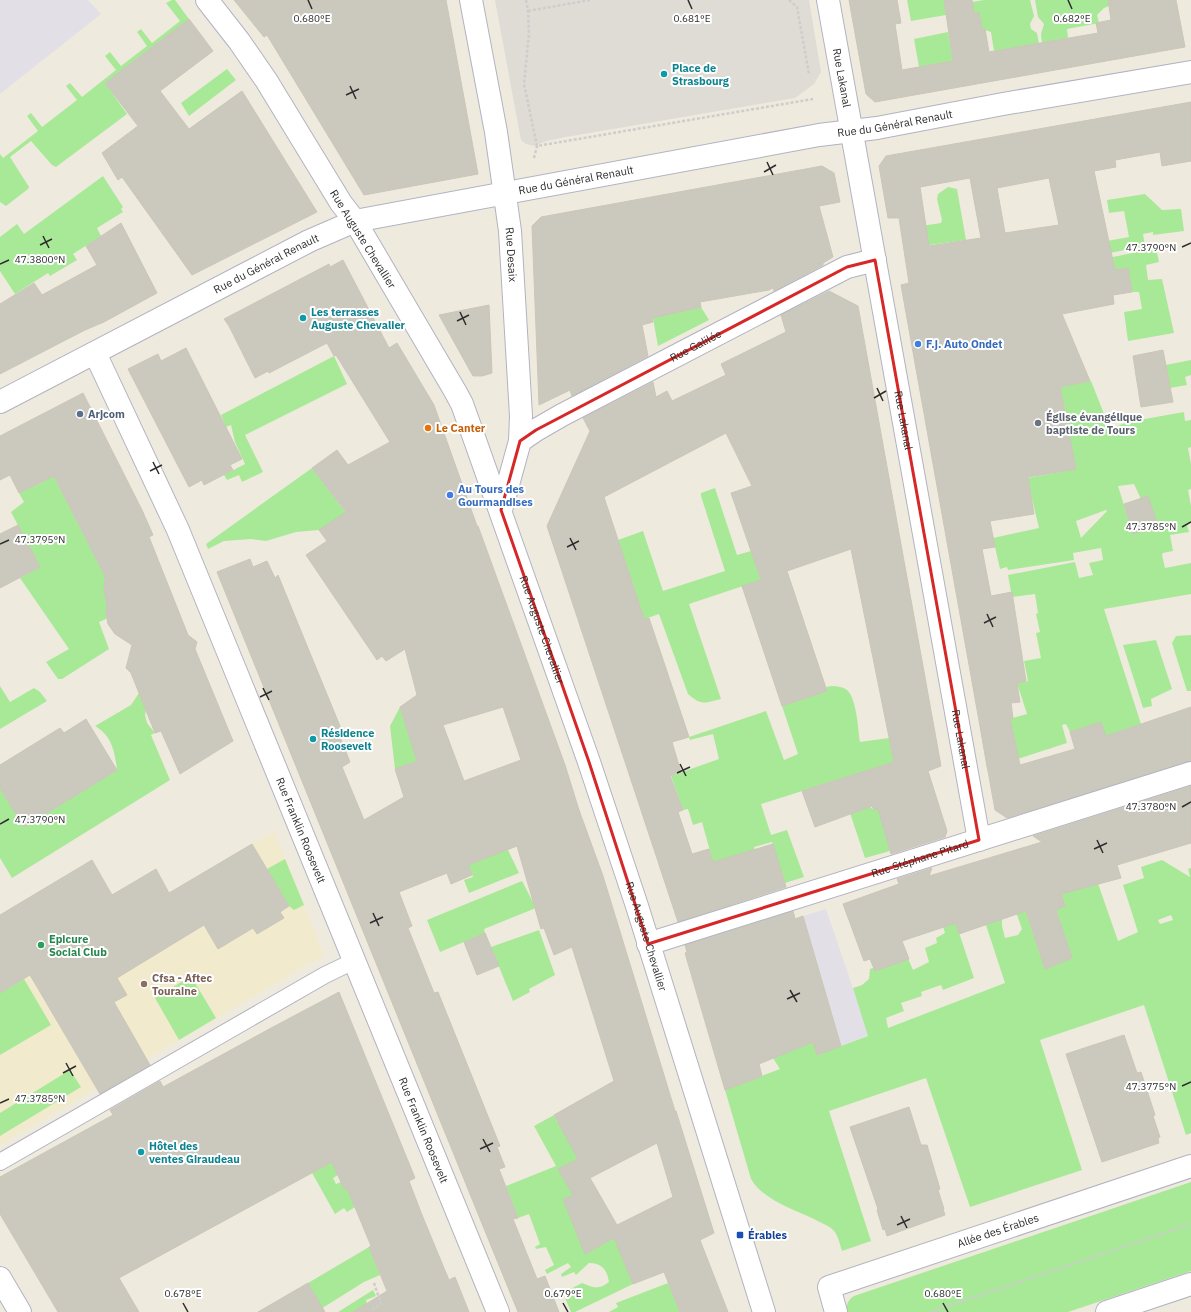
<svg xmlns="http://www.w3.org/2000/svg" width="1191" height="1312" viewBox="0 0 1191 1312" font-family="'IBM Plex Sans',sans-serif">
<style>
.industrial{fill:#e3dfe7}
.education{fill:#f2eacd}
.green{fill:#a8e997;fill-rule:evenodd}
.plaza{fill:#dfdcd6}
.building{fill:#cbc8bd;stroke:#cbc7b7;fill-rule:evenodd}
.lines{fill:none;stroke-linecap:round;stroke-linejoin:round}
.lane-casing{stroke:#b2b3c1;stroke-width:18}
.street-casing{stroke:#b2b3c1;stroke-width:24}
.secondary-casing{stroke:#b2b3c1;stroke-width:24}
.path{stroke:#cdcdcd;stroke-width:2.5;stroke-dasharray:3 2;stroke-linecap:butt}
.lane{stroke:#fff;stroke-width:16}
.street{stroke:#fff;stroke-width:22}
.secondary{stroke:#fff;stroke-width:22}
.marked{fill:none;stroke:#d62828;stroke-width:3;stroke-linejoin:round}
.ticks{fill:none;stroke:#2d2d2d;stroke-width:1.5}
.culture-dot{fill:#0f9aa8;stroke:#fff;stroke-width:1.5}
.shop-dot{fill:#3f7fe0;stroke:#fff;stroke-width:1.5}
.service-dot{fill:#5c6f8a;stroke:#fff;stroke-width:1.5}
.worship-dot{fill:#6b7280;stroke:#fff;stroke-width:1.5}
.food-dot{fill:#e8710a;stroke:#fff;stroke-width:1.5}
.leisure-dot{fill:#2e9e5b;stroke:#fff;stroke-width:1.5}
.education-dot{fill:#8d6e63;stroke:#fff;stroke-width:1.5}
.transit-dot{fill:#1a4fb4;stroke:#fff;stroke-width:1.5}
.labels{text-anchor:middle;stroke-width:4;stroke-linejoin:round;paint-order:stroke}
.culture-label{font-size:11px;font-weight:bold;fill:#0d838f;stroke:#fff;text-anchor:start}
.street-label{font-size:11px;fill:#2d2d2d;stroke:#fff}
.shop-label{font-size:11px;font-weight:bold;fill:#366cbe;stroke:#fff;text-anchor:start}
.service-label{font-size:11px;font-weight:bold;fill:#4e5e75;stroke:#fff;text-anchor:start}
.worship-label{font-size:11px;font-weight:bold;fill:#5b616d;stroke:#fff;text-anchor:start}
.food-label{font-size:11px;font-weight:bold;fill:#c56008;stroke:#fff;text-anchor:start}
.leisure-label{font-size:11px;font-weight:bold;fill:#27864d;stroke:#fff;text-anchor:start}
.education-label{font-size:11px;font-weight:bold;fill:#785e54;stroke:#fff;text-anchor:start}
.transit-label{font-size:11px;font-weight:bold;fill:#164399;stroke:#fff;text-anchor:start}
.ticks-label{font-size:10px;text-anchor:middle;fill:#2d2d2d;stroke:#fff;stroke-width:4;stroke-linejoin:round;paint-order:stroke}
</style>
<rect width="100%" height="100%" fill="#efeade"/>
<path class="industrial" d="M0,0H88L101,14L0,94Z
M826,909L869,1035L841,1046L780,923Z"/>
<path class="education" d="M274,831L324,955L0,1145V993Z"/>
<path class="green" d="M172,0H175L189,19L105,83L127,114L56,167L52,165L31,141L10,157L29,187L28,189L6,206L0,202V154L3,158L38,131L27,116L31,113L42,127L77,100L66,86L70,83L82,97L116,70L105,56L110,52L121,66L147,46L137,32L141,29L152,43L180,21L166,3Z
M907,0H944L946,15L911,21Z
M984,0H1030L1034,16L1030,24L1031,29L1037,33L1039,44L994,51L991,32L982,29L979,13L968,14L966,3Z
M1035,0H1108L1109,6L1104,8L1097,15L1099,23L1067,29L1068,38L1042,43L1041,34L1044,24L1038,17Z
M948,32L953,61L909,69L919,67L914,39Z
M227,69L236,80L189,116L181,103Z
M103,176L123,207L121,209L123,212L97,228L101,236L73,254L77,260L50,276L48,273L15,294L0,271V237L17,224L24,234Z
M948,187L957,189L966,240L922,246L921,226L941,223L942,220L937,199L938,194Z
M1145,194L1162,210L1181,209L1184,231L1153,235V232L1143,234L1145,246L1110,253L1101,242L1129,237L1124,211L1109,213L1107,200Z
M1156,248L1159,262L1146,265L1148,280L1162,279L1174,333L1128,341L1124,312L1142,309L1139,292H1132L1128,268L1110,271L1113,257Z
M648,291L683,311L701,307L709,320L658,346Z
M334,356L347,384L245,435L263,472L242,482L239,475L227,480L224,475L245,464L235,442L231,425L226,427L221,415Z
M1191,360V375L1185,377L1187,385L1170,388L1168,378L1137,383L1135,371Z
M1091,381L1110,429L1128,422L1184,412L1185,421L1191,420V447L1188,448L1191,464V489L1188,490L1191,506V523L1187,525L1189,532L1170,535L1173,551L1163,553L1162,555L1165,568L1191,563V594L1104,609L1141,724L1117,732L1109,745L1101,722L1070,732L1066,724L1062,725L1067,743L987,769L980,727L1027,714L1017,683L1028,681L1024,661L1041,658L1036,633L1040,632L1036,614L1038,613L1035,594L1012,597L1008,575L1075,562L1079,578L1093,575L1089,563L1103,560L1101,548L1073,553L1074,560L1008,570L1007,567L1000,569L993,538L1039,528L1027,478L1076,469L1060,387ZM1134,484L1141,499L1133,534L1118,486ZM1106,510L1107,511L1081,538L1076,521Z
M43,455L106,578L104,579V591L107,604L106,619L99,622L109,649L62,679H58L46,662L69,649L20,578L40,567L11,512L24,502L19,493L43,482L33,460Z
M312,468L353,522L319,530L296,532L266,541L251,539L224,541L208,549L206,544Z
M715,488L737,555L751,551L761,580L689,604L721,699C704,703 702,706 688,694L659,614L639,621L634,588L618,540L643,531L663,591L725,571L701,496V493Z
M1191,635V691H1187L1172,643L1176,636Z
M1156,640L1172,689L1151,699L1152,706L1143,708L1123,645Z
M0,686L10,702L34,688L40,692L47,701L0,729Z
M832,686C838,686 843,687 847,690C857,699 858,730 860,742L889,738L894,762L761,804L771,835L787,830L804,877L785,883L772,842L754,847L760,866L736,874L731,857L713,862L702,822L693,825L688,809L683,810L671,776L719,759L713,734L690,740L689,737L766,711L784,760L798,754L782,706L827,691L826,687Z
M139,693L146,710L145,715L147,723L155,733L151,735L170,780L12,878L0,858V788L24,827L117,770C115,752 112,736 95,726L131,705Z
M400,707L417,761L395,769L390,726Z
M869,806L874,810L886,806L896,838L887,840L890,851L865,858L849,810Z
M507,848L519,873L469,893L464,880L473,877L468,865Z
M285,859L304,905L294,910L289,906L267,869Z
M1162,860L1190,877L1188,869L1191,868V1133L1186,1135L1144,1005L1040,1040L1082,1170L970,1207L926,1078L829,1111L871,1241L842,1251C840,1245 838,1235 834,1231C830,1226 821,1223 816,1220C795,1210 763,1200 751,1179L725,1090L780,1069L773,1058L757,1024L841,1046L868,1036L853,988L862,985L869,979L870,969L907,956L913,970L929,962L925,948L937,943L936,938L945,933L940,917L949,902L974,978L943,990L941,985L921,992L922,996L901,1003L904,1011L886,1018L888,1028L1005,983L986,925L999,920L1002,916V926L1005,938L1018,935L1022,929L1016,912L1025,909L1045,969L1072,958L1056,909L1060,894L1093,869L1118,941L1138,932L1123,885L1144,878L1141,867ZM1171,915L1173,920L1160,924L1158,920Z
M522,881L536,908L484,929L485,933L440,952L427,920Z
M539,930L555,975L529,989L530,992L513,1001L491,947Z
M191,976L216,1018L179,1040L155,998Z
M24,979L51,1025L0,1055V993Z
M70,1070L81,1087L0,1136V1113Z
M312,1111L338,1175L333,1178L336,1184L341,1182L344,1189L347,1188L355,1207L347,1212L344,1208L335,1214L311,1171Z
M554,1115L557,1122L566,1117L586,1155L573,1195L563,1199L586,1253L639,1225L633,1284L575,1312H571L563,1293L582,1283C594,1288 598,1290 609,1282C607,1269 601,1263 589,1263L576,1275L574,1272L562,1277L561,1274L571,1267L568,1263L547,1274L545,1270L554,1265L546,1247L536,1249L535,1247L540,1244L529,1214L518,1218L506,1186L556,1166L534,1126Z
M1191,1182V1271L1068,1312H847C846,1304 848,1300 854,1296Z
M369,1247L380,1275L364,1282L316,1312H303L319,1302L308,1283Z
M668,1283L680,1312H609L618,1307L616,1303Z
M373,1290L376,1296L366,1300L367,1304L353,1312H338Z"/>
<path class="plaza" d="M495,0H809L821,72L814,84L795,98L566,137L547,141L534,146L526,144L521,140L520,135Z"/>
<path class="building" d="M234,0H446L478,174L364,195L267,35L264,37Z
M849,0H897L901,23L895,24L902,70L953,61L944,0H972L974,13H979L982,29H985L989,52L1098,33L1096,23L1111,20L1108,0H1176L1185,47L875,102L866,94Z
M189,19L213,51L160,91L189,129L242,91L317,212L192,275L122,177L118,180L102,153L138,126L105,83Z
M1191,102V161L1162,166L1160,152L1115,160L1116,167L1094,171L1115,270L1128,268L1132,292L1113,295L1114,304L1062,314L1090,381L1060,387L1076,469L1028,477L1034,514L990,521L995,547L982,549L991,596L1012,592L1026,681L1017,683L1020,702L1011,703L1013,718L1010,719L1020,765L1075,749L1070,732L1101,722L1106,736L1191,707V761L1007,818L995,810L901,285L909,283L899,218H888L879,166L886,156ZM970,178L981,238L929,246L920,187ZM1049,178L1059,225L1005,233L997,188Z
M822,166L834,173L840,202L819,206L833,257L823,263V265L774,291L773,288L769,290L700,302L701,307L652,318L653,322L642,325L648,356L572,396L570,390L539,405L532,226L541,217Z
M121,223L157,293L104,322L85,330L0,374V304L34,283L42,295L97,265L86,246Z
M343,260L389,348L397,343L434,405L477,526H478L565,765L579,810L603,876L675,1111H676L714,1233L700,1240L728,1312H680L664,1272L633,1284L614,1238L585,1254L563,1199L573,1195L558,1169L578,1159L554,1115L614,1081L572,947L554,955L544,928L541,929L517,846L468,865L472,875L451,884L447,873L399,892L412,926L408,928L434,993L438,992L500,1146L497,1147L505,1167L499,1169L518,1218L513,1219L537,1279L545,1276L559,1312H518L217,572L250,559L253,567L267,561L275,578L278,575L342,731L338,732L350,762L342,767L364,820L404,797L395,769L417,761L400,707L417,695L405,649L386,661L382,656L377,660L306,555L327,541L319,530L346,512L312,468L337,450L348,465L390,442L336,355L334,356L327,343L269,373L268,371L255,378L229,326L224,319L329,264L330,267ZM503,707L521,760L464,781L443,725ZM657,1143L673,1197L617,1225L590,1178Z
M829,291L858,306L941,766L928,771L947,831L945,837L891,854L878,809L874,810L872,806L815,827L802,791L894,762L851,549L787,571L827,691L782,706L742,586L761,580L731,493L752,486L726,433L604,497L644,619L649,618L689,737L672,742L681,772L670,776L683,810L678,812L692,854L709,849L713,862L773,844L786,887L678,922L547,526L590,431L583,418L653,382L656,397L667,391L672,401L726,375L721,364L786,332L781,315Z
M489,305L492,373L482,376H473L439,315Z
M186,348L242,459L230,465L233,470L204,485L202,480L189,487L128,369L158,354L161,361Z
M1163,350L1173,402L1141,407L1133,356Z
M83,393L142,510L153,535L149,537L188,635L197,642L195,649L233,741L180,774L161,731L155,733L131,673L126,668L132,645L115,634L108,624L106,614L107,604L104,591L105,576L54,476L19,493L10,475L0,480V436Z
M1148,496L1158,526L1133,534L1124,504Z
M18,525L40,567L0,588V534Z
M86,719L117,770L24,827L0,788V765L60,728L64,733Z
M1191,786V843L1117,865L1121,878L1061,894L1065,906L1056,910L1072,958L1045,969L1026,911L959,934L956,923L902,941L909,959L875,971L870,959L864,961L843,904L899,884L897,879L932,868L929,876L1042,842L1033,836Z
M252,844L289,906L280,912L284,918L257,934L253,928L218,949L204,925L117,978L127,995L114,1002L150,1065L100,1094L30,975L0,993V915L92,860L112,895L156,869L169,893Z
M793,911L795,919L803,916L841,1046L817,1055L813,1042L759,1064L762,1076L725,1090L685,953L687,952L685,945Z
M485,933L499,966L477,975L464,942Z
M339,992L415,1178L409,1181L422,1215L449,1280L455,1277L469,1312H353L387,1291L369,1247L371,1246L347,1188L344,1189L332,1162L119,1278L139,1312H58L0,1214V1177L113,1115L110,1110L160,1081L163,1087L273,1027Z
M1124,1035L1137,1073L1141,1072L1155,1115L1153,1116L1160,1137L1158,1138L1159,1143L1102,1162L1066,1054Z
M909,1107L921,1145H927L940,1189L938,1190L944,1209H943L945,1215L887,1236L885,1229L883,1230L877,1210L878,1209L850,1127Z
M308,1283L325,1312H258Z"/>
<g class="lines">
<g class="lane-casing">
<path id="lane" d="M0,1162L325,975L354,961"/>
</g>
<g class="street-casing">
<g id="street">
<path id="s1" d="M207,0L239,41L266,80L341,203L355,221L819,135L877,128L1003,104L1191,72"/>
<path id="s2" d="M471,0L496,132L510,231L521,416L520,441L501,510"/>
<path id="s3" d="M828,0L979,840"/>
<path id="s4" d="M95,353L178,530L498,1312"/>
<path id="s5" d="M520,441L536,430L562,415L847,267L875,260"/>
<path id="s6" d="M648,944L1191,773"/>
<path id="s7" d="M836,1312L829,1287L1191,1166"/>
<path d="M1107,1312L1191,1284"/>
</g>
</g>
<g class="secondary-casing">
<g id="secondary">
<path id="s8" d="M0,402L309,241L355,221L455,391L462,404L471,429L589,762L637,906L764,1312"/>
<path d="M0,1278L20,1312"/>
</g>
</g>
<path class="path" d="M526,0L528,11L529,33L524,84L537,146L813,99
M789,0L797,7L809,74
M528,11L590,0
M534,158L537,146
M374,1283L381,1304L373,1309L375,1312
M931,1312L1191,1224"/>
<use href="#lane" class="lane"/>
<use href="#street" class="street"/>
<use href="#secondary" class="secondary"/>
</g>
<path class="marked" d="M875,260L979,840L648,944L589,762L501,510L520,441L536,430L847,267Z"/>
<path class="ticks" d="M308,0L312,9M688,0L692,9M1068,0L1072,9M350,86L356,99M346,95L359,89M767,162L773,175M764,172L776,165M43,236L49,248M40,245L52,239M1182,247L1191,243M0,264L9,260M460,312L466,325M457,321L469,315M877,388L883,401M874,398L886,391M153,462L159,474M150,471L162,465M1182,527L1191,522M570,538L576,550M0,544L9,540M567,547L579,541M987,614L993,627M984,623L996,617M263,688L269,700M260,697L272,691M680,764L686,776M677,773L690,767M1182,807L1191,802M0,824L9,819M1097,840L1103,853M1094,849L1107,843M373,913L379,926M370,923L383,917M790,990L797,1002M787,999L800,993M66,1063L73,1076M63,1073L76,1066M1182,1086L1191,1082M0,1103L9,1099M483,1139L490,1152M480,1149L493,1143M901,1216L907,1228M897,1225L910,1219M183,1303L188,1312M563,1303L568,1312M943,1303L948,1312"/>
<g class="culture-dot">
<circle cx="664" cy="74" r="4"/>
<circle cx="303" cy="318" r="4"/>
<circle cx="313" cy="739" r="4"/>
<circle cx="141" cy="1152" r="4"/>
</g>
<g class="shop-dot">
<circle cx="918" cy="344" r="4"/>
<circle cx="450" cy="495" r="4"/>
</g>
<circle class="service-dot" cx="80" cy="414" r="4"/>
<circle class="worship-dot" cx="1038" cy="423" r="4"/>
<circle class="food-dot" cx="428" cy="428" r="4"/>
<circle class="leisure-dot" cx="41" cy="945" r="4"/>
<circle class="education-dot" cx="144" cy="984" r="4"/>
<rect class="transit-dot" x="736" y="1231" width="8" height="8" rx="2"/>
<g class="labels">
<g class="culture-label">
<text x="672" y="72">Place de<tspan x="672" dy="13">Strasbourg</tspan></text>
<text x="311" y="316">Les terrasses<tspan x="311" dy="13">Auguste Chevalier</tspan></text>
<text x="321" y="737">Résidence<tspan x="321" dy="13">Roosevelt</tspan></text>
<text x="149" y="1150">Hôtel des<tspan x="149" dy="13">ventes Giraudeau</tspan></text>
</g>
<g class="street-label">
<text dy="4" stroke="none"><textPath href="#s3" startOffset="79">Rue Lakanal</textPath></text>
<text dy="4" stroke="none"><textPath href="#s1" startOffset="815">Rue du Général Renault</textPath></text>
<text dy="4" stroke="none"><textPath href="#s1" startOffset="491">Rue du Général Renault</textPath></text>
<text transform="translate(363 239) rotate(58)" y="4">Rue Auguste Chevallier</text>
<text dy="4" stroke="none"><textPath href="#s2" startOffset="258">Rue Desaix</textPath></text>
<text dy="4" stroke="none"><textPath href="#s8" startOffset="300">Rue du Général Renault</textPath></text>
<text dy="4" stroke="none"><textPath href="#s5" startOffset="200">Rue Galilée</textPath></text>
<text dy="4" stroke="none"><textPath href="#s3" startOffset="427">Rue Lakanal</textPath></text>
<text dy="4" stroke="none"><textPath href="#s8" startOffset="850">Rue Auguste Chevallier</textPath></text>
<text dy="4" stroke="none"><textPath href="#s3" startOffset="751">Rue Lakanal</textPath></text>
<text dy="4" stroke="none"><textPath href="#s4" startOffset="520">Rue Franklin Roosevelt</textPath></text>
<text dy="4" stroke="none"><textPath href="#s6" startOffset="285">Rue Stéphane Pitard</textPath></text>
<text dy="4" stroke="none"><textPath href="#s8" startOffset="1174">Rue Auguste Chevallier</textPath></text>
<text dy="4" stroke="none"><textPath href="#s4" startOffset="844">Rue Franklin Roosevelt</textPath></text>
<text dy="4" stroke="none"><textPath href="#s7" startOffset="204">Allée des Érables</textPath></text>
</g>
<g class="shop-label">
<text x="926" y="348">F.j. Auto Ondet</text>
<text x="458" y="493">Au Tours des<tspan x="458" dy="13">Gourmandises</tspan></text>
</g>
<g class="service-label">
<text x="88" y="418">Arjcom</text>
</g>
<g class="worship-label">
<text x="1046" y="421">Église évangélique<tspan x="1046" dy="13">baptiste de Tours</tspan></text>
</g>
<g class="food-label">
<text x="436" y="432">Le Canter</text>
</g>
<g class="leisure-label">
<text x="49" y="943">Epicure<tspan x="49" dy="13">Social Club</tspan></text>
</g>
<g class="education-label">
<text x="152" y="982">Cfsa - Aftec<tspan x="152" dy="13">Touraine</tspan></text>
</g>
<g class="transit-label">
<text x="748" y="1239">Érables</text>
</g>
</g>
<g class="ticks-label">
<text x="312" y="22">0.680°E</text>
<text x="692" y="22">0.681°E</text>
<text x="1072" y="22">0.682°E</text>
<text x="1151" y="251">47.3790°N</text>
<text x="40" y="263">47.3800°N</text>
<text x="1151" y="530">47.3785°N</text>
<text x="40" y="543">47.3795°N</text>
<text x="1151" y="810">47.3780°N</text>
<text x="40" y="823">47.3790°N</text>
<text x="1151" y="1090">47.3775°N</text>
<text x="40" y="1102">47.3785°N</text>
<text x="183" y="1297">0.678°E</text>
<text x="563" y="1297">0.679°E</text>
<text x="943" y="1297">0.680°E</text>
</g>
</svg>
